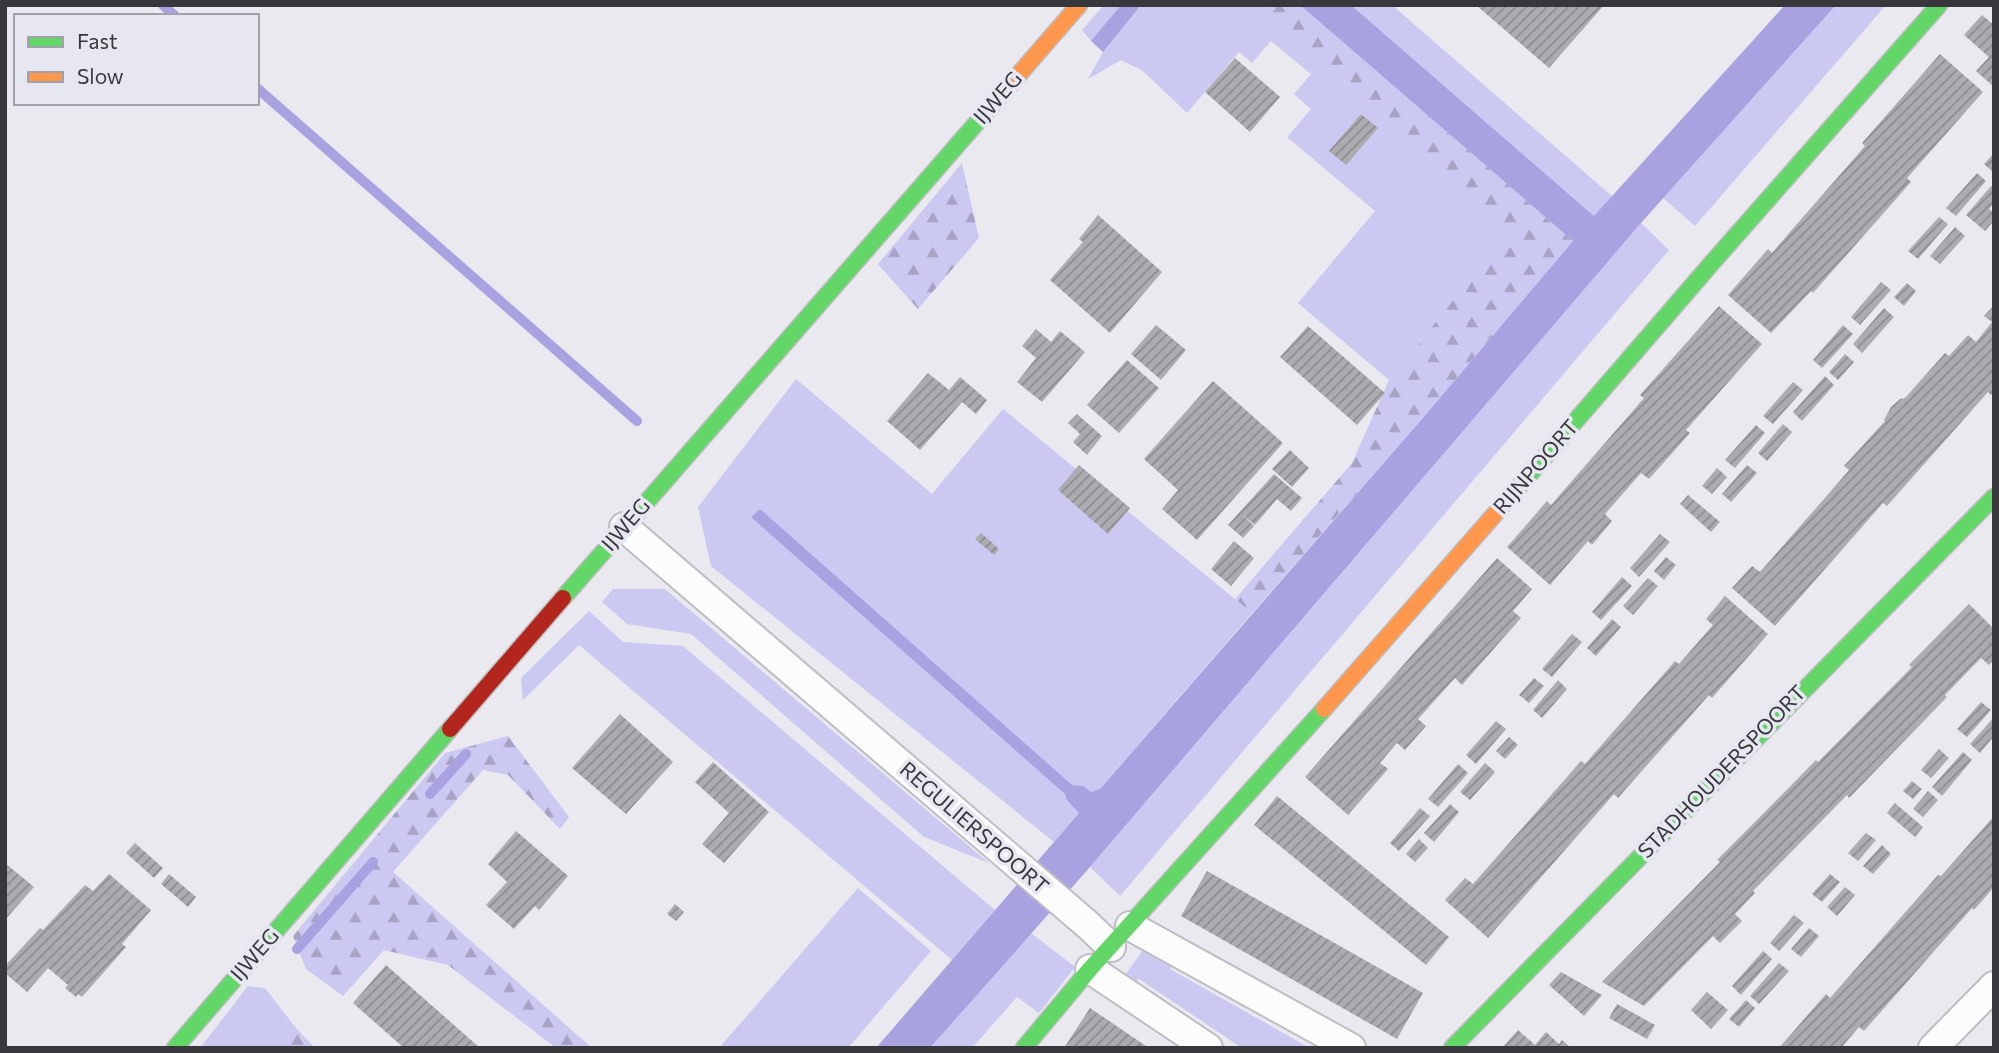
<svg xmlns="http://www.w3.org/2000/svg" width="1999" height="1053" viewBox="0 0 1999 1053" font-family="Commissioner,sans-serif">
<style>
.green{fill:#cbc8f2}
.forest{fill:url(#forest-firs)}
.water{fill:#a9a2e0}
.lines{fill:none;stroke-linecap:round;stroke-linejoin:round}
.stream{stroke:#a9a2e0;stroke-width:10}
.building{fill:url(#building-hatch)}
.street-casing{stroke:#bebec2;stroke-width:32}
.fast-casing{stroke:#bebec2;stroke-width:19}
.slow-casing{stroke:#bebec2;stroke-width:19}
.jam-casing{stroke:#bebec2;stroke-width:19}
.street{stroke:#fcfcfd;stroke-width:28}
.fast{stroke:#63d668;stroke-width:16}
.slow{stroke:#ff974d;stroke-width:16}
.jam{stroke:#b3261e;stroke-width:16}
.labels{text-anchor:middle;stroke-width:7;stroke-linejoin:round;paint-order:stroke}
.street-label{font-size:21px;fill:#38383c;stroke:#e7e7f1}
</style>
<defs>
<pattern id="forest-firs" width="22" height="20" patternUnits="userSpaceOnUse" patternTransform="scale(1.75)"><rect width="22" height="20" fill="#cbc8f2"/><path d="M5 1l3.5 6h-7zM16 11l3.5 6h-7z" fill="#a6a3c5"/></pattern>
<pattern id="building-hatch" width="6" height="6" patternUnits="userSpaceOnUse" patternTransform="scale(1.75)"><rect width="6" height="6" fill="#ababb0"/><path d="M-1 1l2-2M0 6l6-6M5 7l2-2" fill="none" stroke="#8c8c90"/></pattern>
</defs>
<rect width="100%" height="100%" fill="#e9e9ef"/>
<path class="green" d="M1104,5H1121L1091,41L1082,30Z
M1141,5H1263L1509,231L1389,380L1298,303L1375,211L1287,137L1311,109L1294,94L1311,74L1271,41L1252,63L1239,52L1187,113L1143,71L1121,60L1088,79L1103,52Z
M1351,5H1392L1613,197L1595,217Z
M1836,5H1886L1695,226L1663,198Z
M1641,223L1669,250L1120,896L1090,867Z
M796,379L932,494L1003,409L1252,613L1054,842L711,566L698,507Z
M613,589H665L989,863L924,837L691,634L627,624L602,602Z
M589,611L623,642L683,646L995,910L952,960L579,645L523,700L521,678Z
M858,888L931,951L848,1048H719Z
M1031,933L1075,967L1039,1013L1017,997L972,1048H930Z
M1147,945L1175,959L1170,969L1310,1048H1242L1139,979L1133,986L1122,979Z
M248,986L265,988L296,1028L270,1039L266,1048H200Z"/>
<path class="forest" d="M1263,5H1300L1573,241L1428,412L1252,613L1235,599L1352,463L1389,380L1509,231Z
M962,163L979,238L918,309L878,264Z
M508,736L569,817L560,829L508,775L483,770L393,872L592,1048H556L448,965L384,950L343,996L306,969L293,936L445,753Z
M296,1028L315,1048H266L270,1039Z"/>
<path class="water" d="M1121,5H1141L1103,52L1091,41Z
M1300,5H1351L1594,216L1785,5H1836L1641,223L1090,867L930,1048H876L1079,813L1067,800L1065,794L751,517L760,509L1072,785L1083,786L1091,792L1100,789L1428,412L1573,241Z"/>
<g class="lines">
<path class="stream" d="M163,5L175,16
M257,88L637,421
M430,794L466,754
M297,949L373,862"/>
</g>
<path class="building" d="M1476,5H1604L1549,68Z
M1982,15L1994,25V87L1976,71L1989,57L1964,35Z
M1940,54L1983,92L1907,178L1911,182L1813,293L1811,291L1771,333L1728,295L1768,249L1772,253L1790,232L1865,146L1862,143Z
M1235,58L1280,97L1250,132L1205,92Z
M1361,114L1378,128L1346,165L1329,151Z
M1994,153V173L1984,164Z
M1977,173L1986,181L1956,216L1946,208Z
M1991,186L1994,188V203L1989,209L1994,213V221L1985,231L1966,215Z
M1098,215L1162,272L1110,333L1050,280L1083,242L1079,239Z
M1939,217L1948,224L1918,259L1908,251Z
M1955,227L1965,236L1940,264L1930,256Z
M1881,282L1891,290L1860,325L1851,317Z
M1907,283L1916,291L1904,306L1894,297Z
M1994,305V392L1991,395L1988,392L1887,506L1883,503L1775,626L1732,588L1752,566L1760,572L1831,491L1849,470L1844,466L1885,421L1884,420L1891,407L1900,399L1905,398L1945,353L1949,356L1968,335L1976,342L1992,322L1984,316Z
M1719,306L1762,344L1686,430L1690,433L1649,479L1641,473L1605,514L1612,521L1592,545L1588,541L1550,585L1507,547L1547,501L1551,505L1644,398L1640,395Z
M1884,308L1894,317L1862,353L1853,344Z
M1156,325L1186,350L1161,380L1131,354Z
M1843,325L1853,334L1822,368L1813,360Z
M1308,326L1385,393L1357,425L1280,357Z
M1036,329L1051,342L1060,331L1085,352L1042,402L1017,382L1036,358L1022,346Z
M1845,354L1854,362L1838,380L1829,372Z
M1127,360L1159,388L1119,433L1087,405Z
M928,373L949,390L960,377L987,400L976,414L962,402L920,450L887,421Z
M1825,376L1834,385L1802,421L1793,412Z
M1213,381L1283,443L1197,540L1162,509L1178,490L1144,459Z
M1793,382L1803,390L1773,424L1763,416Z
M1077,414L1102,436L1087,455L1073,442L1080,434L1068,423Z
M1783,424L1792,432L1767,461L1758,453Z
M1756,425L1765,433L1735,468L1725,460Z
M1290,450L1309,468L1292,487L1272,469Z
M1079,465L1130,508L1108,534L1058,490Z
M1747,465L1757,473L1731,502L1722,494Z
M1717,468L1727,477L1712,494L1702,486Z
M1274,474L1302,498L1291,511L1277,499L1255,525L1243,515L1254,526L1243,538L1228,525Z
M1688,495L1720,522L1711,532L1680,504Z
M981,533L999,549L994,555L975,539Z
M1660,534L1670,542L1639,577L1630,568Z
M1234,541L1254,558L1231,586L1211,569Z
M1666,557L1676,565L1664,580L1654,571Z
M1497,558L1532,589L1513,611L1521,618L1462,685L1455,678L1418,719L1426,726L1405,750L1397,743L1380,763L1388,769L1348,815L1305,777Z
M1622,577L1632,586L1601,620L1592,612Z
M1648,578L1658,586L1633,615L1623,606Z
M1725,596L1768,634L1712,698L1709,695L1618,798L1614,794L1488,938L1445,900L1465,878L1473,884L1581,761L1585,764L1675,661L1679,664L1713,625L1706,619Z
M1969,604L1994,629V660L1989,665L1981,658L1945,695L1947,697L1851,796L1849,798L1847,795L1753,891L1755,893L1735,914L1742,921L1720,943L1713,936L1644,1006L1602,982L1720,862L1717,860L1757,820L1816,760L1818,762L1912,667L1909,665Z
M1612,619L1621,627L1596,656L1587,648Z
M1572,634L1582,642L1552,677L1542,669Z
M1534,678L1544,686L1529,703L1519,695Z
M1558,680L1567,689L1542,718L1533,710Z
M1981,702L1991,710L1967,737L1957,729Z
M620,714L673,762L626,814L572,768Z
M1994,717V736L1980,753L1970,744Z
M1496,721L1506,729L1476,764L1466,755Z
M1509,737L1518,745L1505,759L1496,751Z
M1939,749L1949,758L1931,778L1921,770Z
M1963,752L1972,760L1942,796L1932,787Z
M713,762L769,812L724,863L702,844L729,813L695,782Z
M1485,763L1495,772L1470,800L1460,792Z
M1458,764L1468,773L1438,807L1428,799Z
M1912,781L1922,789L1913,799L1903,791Z
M1928,791L1938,800L1923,817L1913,809Z
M1277,796L1449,937L1426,965L1254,825Z
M1895,803L1923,827L1915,837L1887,813Z
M1450,804L1459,812L1434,842L1424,833Z
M1420,808L1430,816L1399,851L1390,843Z
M1994,816V887L1974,910L1972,908L1864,1031L1859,1027L1841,1048H1779L1825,995L1826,994L1830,998L1938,875L1941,876Z
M516,831L568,876L539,910L535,906L514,929L486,905L507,882L488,864Z
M1866,833L1876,840L1858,861L1848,853Z
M1419,839L1428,848L1415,862L1406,854Z
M135,843L163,868L154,878L126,853Z
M1882,845L1891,854L1873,874L1863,866Z
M5,863L34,887L5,920Z
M1207,871L1423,993L1397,1039L1181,916Z
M109,874L151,910L122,944L126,947L82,997L78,994L76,997L65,988L68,985L48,968L27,992L5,973V966L40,928L43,930L85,885L93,891Z
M169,874L196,897L188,907L161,884Z
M1830,874L1840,882L1822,902L1812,894Z
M1845,887L1855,895L1837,916L1827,907Z
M675,904L684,912L676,921L667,914Z
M1794,915L1804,923L1779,951L1770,943Z
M1809,928L1819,936L1801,957L1791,949Z
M1763,951L1772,959L1741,995L1732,986Z
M1779,963L1789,971L1759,1004L1750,996Z
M386,965L480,1048H404L353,1003Z
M1561,972L1602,995L1584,1016L1549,985Z
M1707,992L1728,1010L1711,1029L1691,1010Z
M1746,1000L1755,1008L1739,1027L1729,1019Z
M1617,1004L1655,1025L1647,1039L1609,1018Z
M1090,1008L1149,1048H1064Z
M1518,1030L1535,1045L1546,1032L1559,1044L1562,1040L1571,1048H1502Z"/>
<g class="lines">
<g class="street-casing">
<path id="street" d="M624,527L1088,925L1111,947
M1130,926L1351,1048
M1090,969L1208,1048
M1933,1048L1994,986"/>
</g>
<g class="fast-casing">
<path id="fast" d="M1523,482L1711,264L1939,5
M563,598L1014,80
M175,1048L450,729
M1024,1048L1090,969L1324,709
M1452,1048L1994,497"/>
</g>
<g class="slow-casing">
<path id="slow" d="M1014,80L1079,5
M1324,709L1523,482"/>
</g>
<g class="jam-casing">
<path id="jam" d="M450,729L563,598"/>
</g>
<use href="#street" class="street"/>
<use href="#fast" class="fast"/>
<use href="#slow" class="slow"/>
<use href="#jam" class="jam"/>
</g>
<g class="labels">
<g class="street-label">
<text transform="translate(998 98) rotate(-49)" y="7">IJWEG</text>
<text transform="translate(1536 467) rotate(-49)" y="7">RIJNPOORT</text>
<text transform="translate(626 525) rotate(-49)" y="7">IJWEG</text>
<text transform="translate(1722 772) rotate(-46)" y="7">STADHOUDERSPOORT</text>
<text transform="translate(974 828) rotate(41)" y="7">REGULIERSPOORT</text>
<text transform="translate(255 955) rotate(-49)" y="7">IJWEG</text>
</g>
</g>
<rect width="1999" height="1053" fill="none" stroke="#38383c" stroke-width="14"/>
<rect x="14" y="14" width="245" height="91" fill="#e7e7f1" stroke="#a1a1a9" stroke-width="2"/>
<rect x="28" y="37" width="35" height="10" fill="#63d668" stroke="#a1a1a9" stroke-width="2"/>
<text x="77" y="49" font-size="21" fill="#38383c">Fast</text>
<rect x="28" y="72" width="35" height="10" fill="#ff974d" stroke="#a1a1a9" stroke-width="2"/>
<text x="77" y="84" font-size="21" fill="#38383c">Slow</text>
</svg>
